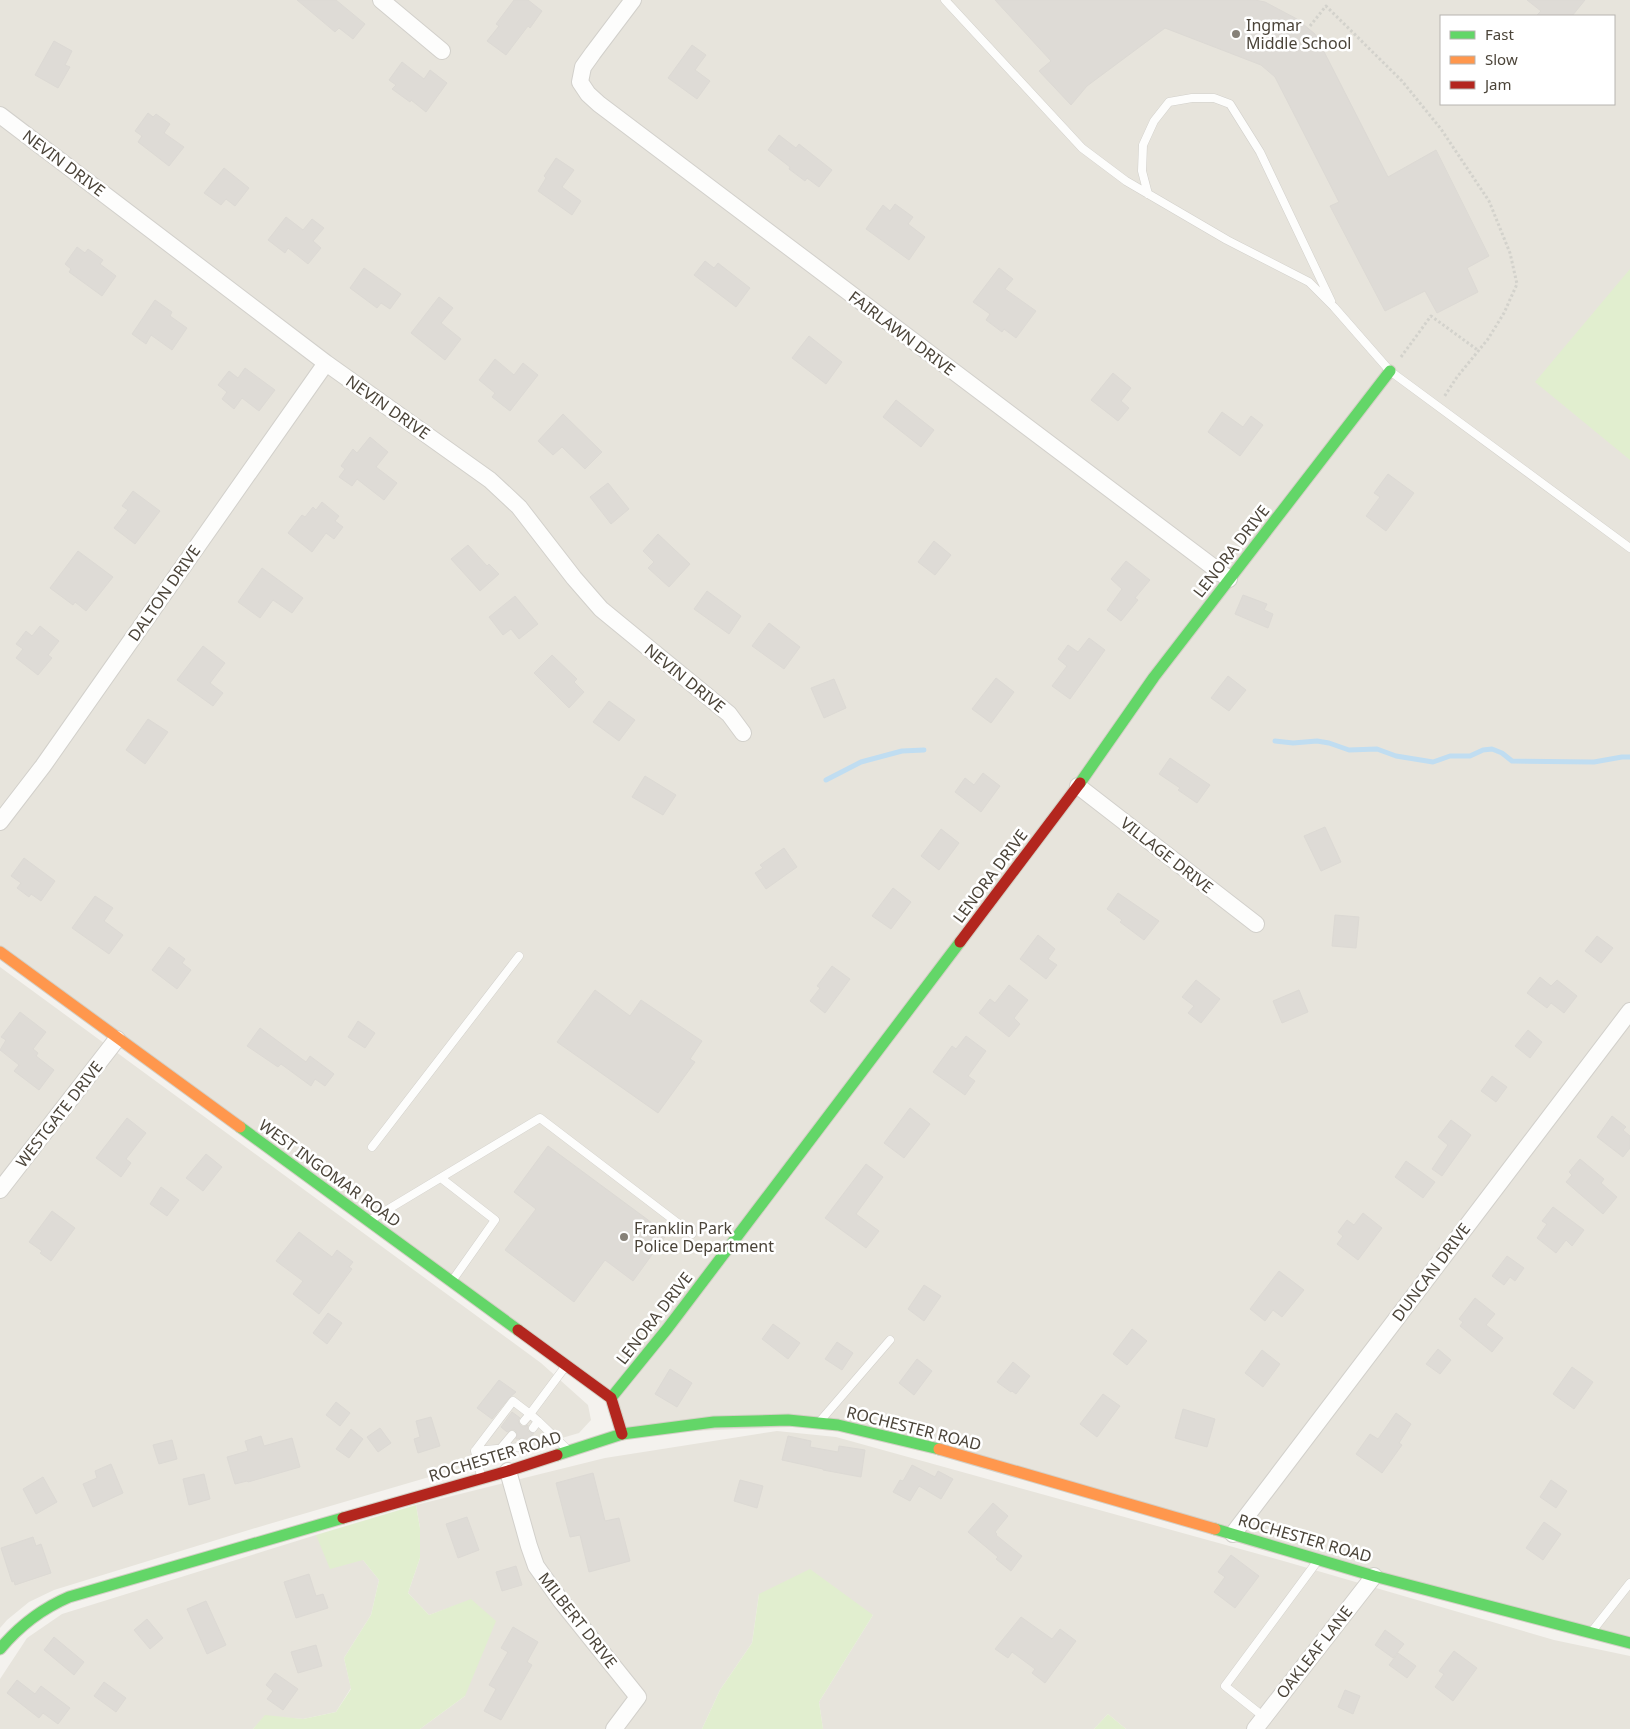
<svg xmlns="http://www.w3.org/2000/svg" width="1630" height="1729" viewBox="0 0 1630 1729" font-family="'Noto Sans',sans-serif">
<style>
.residential{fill:#e7e4dc;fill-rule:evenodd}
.green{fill:#e1eecf}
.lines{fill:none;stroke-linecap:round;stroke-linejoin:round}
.stream{stroke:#c0ddf1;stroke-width:5}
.building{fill:#dedbd6;stroke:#dcd9d4}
.lane-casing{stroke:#d2d0cb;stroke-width:9}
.street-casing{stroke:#d2d0cb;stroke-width:18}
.fast-casing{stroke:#d3cfc5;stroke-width:13}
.slow-casing{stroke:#d3cfc5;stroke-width:13}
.jam-casing{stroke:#d3cfc5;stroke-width:13}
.path{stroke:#d3d2cc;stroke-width:3;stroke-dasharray:2.5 2.5;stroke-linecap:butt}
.lane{stroke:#fdfdfc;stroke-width:8}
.street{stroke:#fdfdfc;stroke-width:16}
.fast{stroke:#63d668;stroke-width:11}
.slow{stroke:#ff974d;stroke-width:11}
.jam{stroke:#b3261e;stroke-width:11}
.poi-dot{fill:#868178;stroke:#fff;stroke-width:2}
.labels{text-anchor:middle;stroke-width:5;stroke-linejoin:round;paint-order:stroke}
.poi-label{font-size:16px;fill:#4b4439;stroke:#fff;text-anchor:start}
.street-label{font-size:16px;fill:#4b4439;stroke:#fff}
</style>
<rect width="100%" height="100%" fill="#f4f2ee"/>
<path class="residential" d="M0,0H1630V1643L838,1425L622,1434L611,1398L0,952ZM1441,16H1614V104H1441Z
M0,967L541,1363L588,1405L591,1420L579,1433L252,1529L54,1590L29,1602L7,1620L0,1628Z
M777,1431L836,1437L1287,1562L1554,1640L1630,1656V1729H1126L1108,1714L1094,1729H823L819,1702L873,1615L759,1594L752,1643L720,1690L702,1729H420L465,1696L471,1600L429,1615L408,1593L420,1558V1528L416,1505L605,1458Z
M316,1535L363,1560L379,1580L371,1615L344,1658L351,1688L336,1712L303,1719L265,1716L253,1729H0V1679L27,1638L62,1614Z"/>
<path class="green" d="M1630,269V460L1535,382Z
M416,1505L420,1528V1558L408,1593L429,1615L471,1599L496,1621L465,1696L420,1729H253L265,1715L303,1719L336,1712L351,1689L344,1658L371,1615L379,1580L363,1560L330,1569L316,1535Z
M810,1569L873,1615L819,1702L823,1729H702L720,1690L752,1643L759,1594Z
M1108,1714L1126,1729H1094Z"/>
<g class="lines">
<path class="stream" d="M1275,741L1293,743L1317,741L1329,743L1349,750L1377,749L1396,756L1433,762L1450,756H1470L1483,750L1492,749L1502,753L1512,761L1594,762L1622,757H1630
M826,780L861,762L902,751L924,750"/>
</g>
<path class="building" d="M297,0H336L365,24L353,39L339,28L335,32Z
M514,0H528L542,11L530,28L528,26L506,55L487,41L499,26L496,24Z
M995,0H1255L1265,2L1297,19L1315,34L1388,177L1436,150L1489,256L1467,268L1478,292L1437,313L1425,291L1385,311L1330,206L1339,202L1275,77L1261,65L1165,28L1087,86L1071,105L1039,71L1051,61Z
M1527,0H1585L1572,16H1536L1541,11Z
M54,41L72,51L65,65L70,67L58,88L35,75Z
M692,45L706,55L695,70L710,81L697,99L668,78Z
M402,62L424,79L430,70L447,83L426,112L411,100L410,102L392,89L396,85L389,80Z
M148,113L153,117L156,114L170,124L164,133L184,147L169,166L138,142L142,136L135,131Z
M779,135L796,148L799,144L832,170L819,187L807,178L805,181L789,169L790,167L768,150Z
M556,158L574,170L562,187L581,201L572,215L538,191L546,178L544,176Z
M224,168L249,188L235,206L226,199L221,205L204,193Z
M895,204L913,217L908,224L925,237L909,260L866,229L883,205L890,211Z
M286,217L303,230L312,219L324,228L313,241L321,248L308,264L288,248L285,253L268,240Z
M77,247L85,253L88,249L103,260L100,264L116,276L102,296L69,272L71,269L65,264Z
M705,261L714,268L718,263L750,288L736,307L694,275Z
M364,268L401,294L390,309L381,303L377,308L350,288Z
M999,268L1013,279L1005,289L1036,311L1016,338L1004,329L1002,332L986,320L990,314L973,302Z
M439,297L453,308L441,323L461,339L445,360L411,333Z
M155,300L172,312L170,316L187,328L172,350L151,335L146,344L132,334Z
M809,336L842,362L826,384L792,358Z
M495,359L514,375L523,363L538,375L510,411L492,397L495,393L479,380Z
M245,368L275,390L259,411L242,398L234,409L222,399L227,392L218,385L229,371L238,378Z
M1113,373L1131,388L1121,401L1129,408L1118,421L1091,400Z
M896,400L934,430L921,447L883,417Z
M1222,412L1243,427L1251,416L1263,425L1240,456L1208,432Z
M563,414L602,452L585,469L562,447L553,455L538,441Z
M370,437L388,452L376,467L397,483L384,500L357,479L352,486L339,477L345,469L341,466L353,449L357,453Z
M1388,474L1414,493L1386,531L1366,516L1380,497L1374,493Z
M608,483L629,509L611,524L590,497Z
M133,491L160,511L135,544L114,528L128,510L122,506Z
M322,502L339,516L335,521L343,527L334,539L326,533L312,552L288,533L302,515L305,517L313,507L316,510Z
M658,534L690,564L669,587L648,568L654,562L643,551Z
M934,541L951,555L935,575L918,562Z
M468,545L487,566L489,564L499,574L480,591L451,559Z
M78,551L113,577L86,611L75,602L73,605L50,588Z
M1126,561L1150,580L1135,598L1138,600L1121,621L1107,610L1122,589L1111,579Z
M262,568L303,598L292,613L273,600L260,618L238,602Z
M707,591L741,616L729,634L694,609Z
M1243,595L1267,604L1264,610L1273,614L1268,628L1235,614Z
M515,596L538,624L519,639L511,629L503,635L489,617Z
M769,623L800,647L784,669L752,646Z
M40,626L59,641L48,655L52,658L38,675L16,658L23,649L16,644L26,631L32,636Z
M1089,638L1105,650L1070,699L1052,686L1067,666L1058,659L1068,645L1078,652Z
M203,646L225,663L210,683L223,693L213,706L177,680Z
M552,655L577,679L574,682L584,692L569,708L534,673Z
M1228,676L1246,690L1229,711L1211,698Z
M996,678L1014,692L991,723L972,709Z
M834,679L846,708L824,718L811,688Z
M609,701L635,720L619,741L593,722Z
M148,719L168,732L145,764L126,750Z
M1170,758L1210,785L1197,803L1178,790L1180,788L1159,774Z
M983,773L1000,786L981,812L955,792L965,778L974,785Z
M645,776L676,795L663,815L632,797Z
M1325,827L1341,862L1321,871L1304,836Z
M941,829L959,843L939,870L921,856Z
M784,848L797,867L766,889L755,873L763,868L760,865Z
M24,858L55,881L41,901L31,894L29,897L17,888L21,883L11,876Z
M893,888L911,902L891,929L872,916Z
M1118,893L1159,921L1144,940L1120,922L1122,920L1107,909Z
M95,896L113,908L104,921L123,935L109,954L72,928Z
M1335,915L1359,917L1356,948L1332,946Z
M1038,935L1055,949L1048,959L1057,965L1046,979L1020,959Z
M1597,936L1613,948L1601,963L1585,951Z
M169,947L185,959L182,963L191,970L177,989L152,970Z
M832,966L850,979L825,1013L810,1001L820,988L817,986Z
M1540,977L1551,986L1557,980L1577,996L1564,1013L1551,1003L1547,1008L1527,993Z
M1196,980L1220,999L1201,1023L1188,1013L1194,1006L1182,997Z
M1009,985L1028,1000L1014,1018L1020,1024L1009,1037L979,1013L990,999L995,1003Z
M595,990L630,1016L641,1000L702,1041L690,1059L695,1062L658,1113L557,1042Z
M1299,990L1308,1012L1282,1023L1273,1001Z
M20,1012L46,1032L33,1049L38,1053L36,1056L54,1070L39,1090L14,1071L19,1065L0,1050L6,1040L1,1037Z
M358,1021L375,1033L365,1048L348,1037Z
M260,1028L306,1062L310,1056L334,1074L325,1086L315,1079L311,1086L281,1064L278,1067L247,1046Z
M1528,1030L1542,1042L1530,1058L1515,1046Z
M966,1036L986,1051L968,1076L975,1081L965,1095L933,1072L952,1046L956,1049Z
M1492,1076L1507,1087L1496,1102L1481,1091Z
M910,1108L930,1124L904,1158L884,1143Z
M1612,1116L1626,1127L1623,1130L1630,1136V1148L1623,1157L1597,1137Z
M127,1118L146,1133L126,1159L131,1163L121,1177L96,1158Z
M1451,1120L1471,1135L1442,1176L1432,1169L1448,1145L1438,1137Z
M548,1146L667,1234L633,1281L605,1260L574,1302L505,1250L536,1209L514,1192Z
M206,1154L222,1167L203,1191L186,1178Z
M1580,1159L1604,1179L1601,1183L1617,1197L1603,1214L1566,1182L1572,1175L1569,1172Z
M1406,1161L1435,1182L1423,1198L1395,1177Z
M866,1164L883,1177L856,1214L879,1231L866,1248L825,1218Z
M161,1187L179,1200L167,1216L150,1204Z
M1553,1207L1584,1230L1572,1246L1566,1240L1556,1253L1537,1238L1547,1224L1542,1221Z
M52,1211L75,1228L51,1261L40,1253L42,1251L29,1242Z
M1363,1213L1382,1228L1358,1260L1337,1244L1343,1236L1338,1232L1347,1220L1354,1225Z
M299,1232L332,1257L337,1250L353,1262L349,1267L352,1269L319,1314L293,1294L303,1281L276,1261Z
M1507,1256L1524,1268L1515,1281L1510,1277L1504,1285L1492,1276Z
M1279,1271L1304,1290L1282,1317L1273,1310L1265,1321L1250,1309Z
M924,1285L941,1296L924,1321L908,1309Z
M1475,1298L1495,1314L1486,1325L1503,1338L1492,1352L1460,1326L1463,1322L1459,1319Z
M328,1313L342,1323L327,1344L313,1333Z
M773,1324L800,1343L788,1359L762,1339Z
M1132,1329L1147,1341L1127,1365L1113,1354Z
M837,1342L853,1353L842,1370L825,1359Z
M1438,1349L1451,1360L1440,1374L1426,1364Z
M1262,1350L1280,1364L1263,1387L1245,1373Z
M917,1359L932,1371L914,1395L899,1383Z
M1013,1362L1030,1376L1016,1394L1012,1391L1011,1392L997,1382Z
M1572,1367L1593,1382L1574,1409L1553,1394Z
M670,1369L692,1383L677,1407L655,1394Z
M499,1380L516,1392L509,1398L492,1419L477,1408Z
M1103,1394L1120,1406L1097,1437L1080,1424Z
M336,1402L350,1413L340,1426L326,1415Z
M1183,1409L1215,1419L1207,1447L1175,1438Z
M512,1412L520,1418L518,1420L520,1425L523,1427L528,1425V1431L534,1433L527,1441L523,1438L516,1439L517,1434L515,1430H511L507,1432L501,1427Z
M1396,1413L1411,1424L1399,1443L1402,1445L1382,1473L1356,1454L1370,1434L1378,1439Z
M431,1417L440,1446L418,1453L414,1439L420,1437L416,1421Z
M380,1428L391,1443L378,1452L367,1437Z
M351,1429L363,1439L349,1458L336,1449Z
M261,1436L264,1446L292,1438L300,1467L248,1482L247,1481L235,1484L227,1457L248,1451L245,1441Z
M788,1436L811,1441L810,1447L838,1452L839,1446L865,1450L861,1477L823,1470V1469L782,1460Z
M172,1440L177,1459L159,1464L153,1445Z
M111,1464L123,1493L93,1507L83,1484L97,1478L95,1471Z
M912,1465L935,1477L938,1471L953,1479L941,1499L919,1486L910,1501L893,1492L900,1480L903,1481Z
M593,1473L605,1521L619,1518L630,1561L589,1572L580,1535L570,1537L556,1483Z
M204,1474L210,1499L189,1505L183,1479Z
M43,1477L57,1502L36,1514L23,1489Z
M740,1480L763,1486L757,1508L734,1501Z
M1551,1480L1567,1491L1556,1508L1540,1497Z
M993,1503L1008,1516L995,1532L997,1534L996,1535L1022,1556L1011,1571L996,1559L998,1557L968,1532Z
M467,1517L479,1550L458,1558L446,1524Z
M1544,1522L1561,1534L1543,1560L1526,1548Z
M33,1537L36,1546L41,1544L51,1573L15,1585L14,1581L12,1582L1,1548Z
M1231,1555L1259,1576L1235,1608L1214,1592L1225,1577L1218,1572Z
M516,1566L522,1585L502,1591L496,1572Z
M309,1574L316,1596L323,1594L328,1608L296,1618L284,1582Z
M206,1601L226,1645L207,1654L187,1609Z
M1021,1617L1052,1639L1060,1629L1076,1641L1045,1683L1032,1673L1035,1669L1012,1652L1008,1658L995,1649Z
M147,1619L163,1638L150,1649L134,1630Z
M513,1627L538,1642L527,1662L532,1665L501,1720L484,1711L496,1689L489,1685L508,1652L501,1648Z
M1385,1630L1404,1644L1393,1658L1375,1645Z
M54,1637L84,1662L74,1675L44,1650Z
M316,1645L322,1666L298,1673L291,1652Z
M1454,1651L1477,1668L1453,1701L1435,1687L1444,1674L1439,1671Z
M1398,1653L1416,1666L1407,1678L1389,1665Z
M275,1673L298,1689L283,1710L267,1699L273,1691L266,1685Z
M17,1680L35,1694L41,1686L70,1708L58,1724L43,1713L39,1718L7,1693Z
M104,1682L126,1698L116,1712L94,1696Z
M1345,1690L1360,1696L1353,1714L1338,1707Z"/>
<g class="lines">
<g class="lane-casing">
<path id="lane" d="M945,0L1082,148L1126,181L1227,240L1309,282L1334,307L1390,371L1630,548
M1148,194L1142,171L1143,145L1154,121L1169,102L1192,98H1214L1230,104L1260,152L1331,301
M372,1147L519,956
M441,1178L495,1220L452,1281
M372,1219L540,1118L692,1234
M821,1420L890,1340
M524,1421L530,1414L538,1421L533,1428
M538,1421L567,1449
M501,1448L512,1435
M475,1451L519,1447L522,1443
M481,1476L475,1451L513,1401L530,1414L565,1367
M1593,1630L1630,1583
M1264,1717L1225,1686L1316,1563"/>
</g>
<g class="street-casing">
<path id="street" d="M381,0L442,51
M633,0L593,53L583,67L580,82L588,94L599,104L1229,579
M0,115L326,363L490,480L519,507L574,578L601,609L729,714L743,733
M1078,786L1256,924
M0,822L43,766L326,363
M0,1190L117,1039
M508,1471L529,1546L536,1566L561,1601L638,1697L614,1729
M1233,1534L1630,1011
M1255,1729L1374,1576"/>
</g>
<g class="fast-casing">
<path id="fast" d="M1080,783L1154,677L1390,371
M240,1127L518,1330
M611,1398L667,1329L960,942
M557,1455L622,1434L714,1422L788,1420L838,1425L939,1449
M1215,1529L1374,1576L1630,1643
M0,1649C20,1625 41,1609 69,1597L343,1518"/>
</g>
<g class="slow-casing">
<path id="slow" d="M0,952L240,1127
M939,1449L1215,1529"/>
</g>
<g class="jam-casing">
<path id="jam" d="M960,942L1080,783
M518,1330L611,1398L622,1434
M343,1518L508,1471L557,1455"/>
</g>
<path class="path" d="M1310,26L1326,6L1402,81L1441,129L1489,201L1510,253L1517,284L1504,313L1488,339L1457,377L1444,397
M1401,357L1431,316L1479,351"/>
<use href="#lane" class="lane"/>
<use href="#street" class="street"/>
<use href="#fast" class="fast"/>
<use href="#slow" class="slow"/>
<use href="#jam" class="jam"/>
</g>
<g class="poi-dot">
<circle cx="1236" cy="34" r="5"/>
<circle cx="624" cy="1237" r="5"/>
</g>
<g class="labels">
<g class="poi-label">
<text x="1246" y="31">Ingmar<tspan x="1246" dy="18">Middle School</tspan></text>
<text x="634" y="1234">Franklin Park<tspan x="634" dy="18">Police Department</tspan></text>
</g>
<g class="street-label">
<text transform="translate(64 163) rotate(37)" y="6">NEVIN DRIVE</text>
<text transform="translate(902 333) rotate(37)" y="6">FAIRLAWN DRIVE</text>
<text transform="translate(388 407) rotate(35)" y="6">NEVIN DRIVE</text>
<text transform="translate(1231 551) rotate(-52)" y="6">LENORA DRIVE</text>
<text transform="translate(164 593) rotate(-55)" y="6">DALTON DRIVE</text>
<text transform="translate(685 678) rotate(39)" y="6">NEVIN DRIVE</text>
<text transform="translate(1167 855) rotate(38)" y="6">VILLAGE DRIVE</text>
<text transform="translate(990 876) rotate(-53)" y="6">LENORA DRIVE</text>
<text transform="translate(59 1114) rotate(-52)" y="6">WESTGATE DRIVE</text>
<text transform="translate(330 1173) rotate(36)" y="6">WEST INGOMAR ROAD</text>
<text transform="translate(1431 1272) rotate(-53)" y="6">DUNCAN DRIVE</text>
<text transform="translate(654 1318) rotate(-52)" y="6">LENORA DRIVE</text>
<text transform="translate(914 1428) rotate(14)" y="6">ROCHESTER ROAD</text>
<text transform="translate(495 1456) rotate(-17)" y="6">ROCHESTER ROAD</text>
<text transform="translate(1305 1538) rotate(16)" y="6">ROCHESTER ROAD</text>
<text transform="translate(578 1620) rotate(52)" y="6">MILBERT DRIVE</text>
<text transform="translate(1314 1652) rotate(-52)" y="6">OAKLEAF LANE</text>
</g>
</g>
<rect x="1440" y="15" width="175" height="90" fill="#ffffff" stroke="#b7b4b0"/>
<rect x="1450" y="31" width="25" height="8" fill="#63d668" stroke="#b7b4b0"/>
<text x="1485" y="40" font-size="15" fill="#4b4439">Fast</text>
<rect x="1450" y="56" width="25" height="8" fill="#ff974d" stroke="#b7b4b0"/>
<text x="1485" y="65" font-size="15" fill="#4b4439">Slow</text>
<rect x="1450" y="81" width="25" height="8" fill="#b3261e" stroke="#b7b4b0"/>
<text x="1485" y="90" font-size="15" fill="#4b4439">Jam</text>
</svg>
